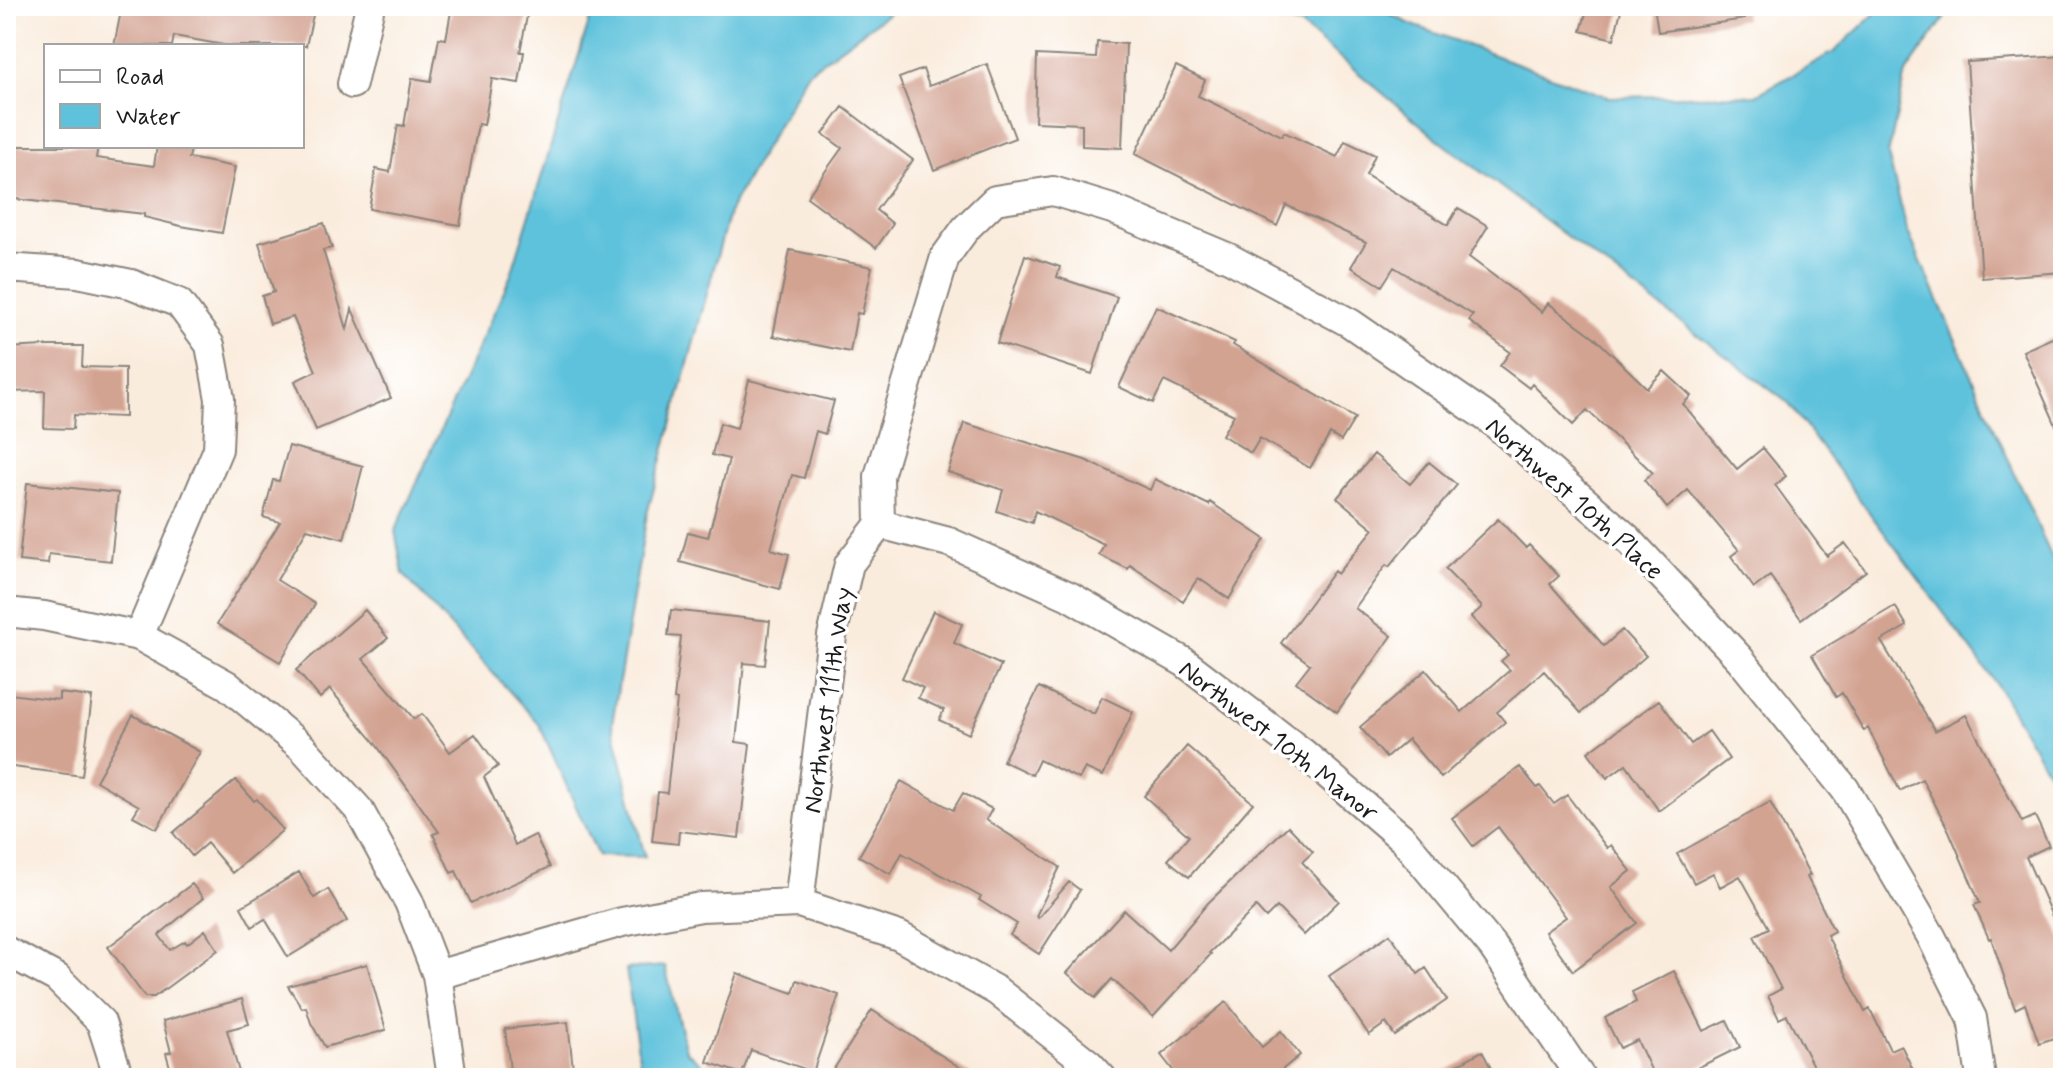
<svg xmlns="http://www.w3.org/2000/svg" width="2069" height="1084" viewBox="0 0 2069 1084" font-family="Mynerve,sans-serif">
<style>
.water{fill:#5ec2dc;stroke:#3d6f7c;stroke-width:2}
.building{fill:#d3a392}
.lines{fill:none;stroke-linecap:round;stroke-linejoin:round}
.minor-casing{stroke:#8b847c;stroke-width:32}
.minor{stroke:#fff;stroke-width:28}
.labels{text-anchor:middle;stroke-width:7;stroke-linejoin:round;paint-order:stroke}
.street-label{font-size:26px;fill:#1c1c1c;stroke:#fff}
</style>
<rect width="100%" height="100%" fill="#fff"/>
<filter id="ink" filterUnits="userSpaceOnUse"><feTurbulence type="fractalNoise" baseFrequency=".0125" numOctaves="2"/><feDisplacementMap in="SourceGraphic" scale="16" xChannelSelector="R" yChannelSelector="G"/><feConvolveMatrix kernelMatrix="1 2 1 2 8 2 1 2 1" color-interpolation-filters="sRGB"/></filter>
<filter id="wash" filterUnits="userSpaceOnUse"><feTurbulence type="fractalNoise" baseFrequency=".006" numOctaves="4" result="noise"/><feDisplacementMap in="SourceGraphic" scale="32" xChannelSelector="R" yChannelSelector="G"/><feGaussianBlur stdDeviation="1.8" result="paint"/><feColorMatrix in="noise" values="0 0 0 0 0 0 0 0 0 0 0 0 0 0 0 0 0 1.4 0 .05"/><feComposite in="paint" operator="in"/></filter>
<g filter="url(#wash)">
<rect width="100%" height="100%" fill="#faecdd"/>
<path class="water" d="M594,6H898L808,72L730,209L647,514L612,724L645,857L598,856L539,724L403,574L395,531L511,275Z
M1214,6H1375L1410,24L1608,97L1756,95L1834,52L1883,6H1953L1906,73L1888,155L1907,230L2063,583V798L1995,682L1788,403L1440,141L1302,26Z
M665,966L686,1051L719,1078H642L626,969Z"/>
<g id="blocks">
<path class="building" d="M122,6H293L314,11L306,46H229L174,36L172,46H114Z
M452,6H529L520,52H524L519,83L492,79L484,125L478,124L460,225L369,209L376,169L390,172L398,125L404,126L412,78L431,81L439,38L446,39Z
M1588,6H1622L1614,39L1581,31Z
M1654,6H1744L1745,19L1658,32Z
M1097,42L1126,44L1122,148L1082,146V124L1035,122L1037,55L1096,58Z
M2063,56V272L1982,278L1967,62Z
M987,64L1015,138L934,170L899,78L923,69L929,86Z
M1176,66L1205,80L1198,96L1282,136L1284,132L1337,157L1345,141L1375,155L1366,175L1448,225L1458,208L1488,226L1469,257L1542,312L1548,303L1594,337L1647,388L1664,371L1691,396L1683,404L1737,469L1763,448L1786,476L1775,485L1827,556L1845,543L1866,571L1801,619L1770,576L1754,588L1731,556L1739,550L1688,490L1667,508L1644,480L1653,473L1587,410L1573,425L1532,384L1529,388L1500,366L1510,352L1469,321L1473,315L1394,267L1382,286L1351,267L1366,242L1286,205L1277,226L1135,154Z
M843,107L913,160L876,210L893,224L876,248L807,197L842,148L823,134Z
M6,146H98L96,158L154,166L157,146H192L189,158L235,167L222,233L181,226L144,217V214L6,198Z
M324,223L332,248L323,250L347,329L352,309L391,398L316,430L295,381L316,371L293,317L270,324L262,296L274,292L259,243Z
M790,250L872,267L862,314L857,313L850,352L773,336Z
M1025,255L1060,267L1057,277L1117,297L1092,374L997,343Z
M1156,306L1235,342L1233,345L1355,418L1341,441L1330,434L1310,468L1260,438L1251,453L1222,435L1234,415L1164,381L1153,403L1119,387Z
M2063,333V441L2023,351Z
M45,346H83L82,367L125,368V417L74,415L73,429L44,428L45,391L6,392V348Z
M749,380L834,401L825,434L816,431L804,478L792,475L771,549L789,554L780,589L680,562L688,532L708,537L729,459L712,455L720,423L737,428Z
M964,423L1085,460L1150,490L1155,479L1209,505L1210,502L1265,539L1229,599L1198,578L1183,601L1130,565L1128,569L1099,555L1104,544L1035,511L1032,523L997,511L1003,490L948,472Z
M289,446L363,466L344,539L307,529L277,580L315,604L280,662L217,624L280,522L263,517L273,480L279,481Z
M1374,454L1410,484L1429,462L1457,485L1389,567L1386,565L1355,608L1392,636L1337,712L1296,682L1310,664L1281,643L1334,571L1337,574L1374,529L1337,498Z
M27,483L118,493L111,561L49,554L48,564L19,561Z
M1498,519L1526,548L1529,545L1559,576L1550,584L1604,646L1622,630L1646,656L1581,713L1544,671L1497,712L1505,722L1441,778L1408,739L1386,758L1360,727L1426,670L1462,712L1510,670L1501,661L1508,655L1471,617L1482,607L1445,569Z
M1895,606L1907,626L1881,641L1935,731L1966,715L2022,822L2035,816L2049,846L2026,857L2063,941V1035L2039,1043L2025,1004L2015,1009L1991,938L1989,939L1974,905L1980,903L1949,831L1922,779L1900,791L1868,728L1864,731L1842,693L1836,697L1812,655Z
M365,610L388,638L363,659L414,719L422,714L450,752L475,734L498,766L484,777L515,845L535,835L550,867L471,903L456,871L451,873L433,834L439,832L372,739L330,689L320,698L296,670Z
M671,610L770,621L765,665L744,663L736,742L750,744L739,838L679,831L678,844L652,841L658,792L667,793L677,700L674,699L681,637L668,636Z
M933,611L962,624L954,643L1001,665L969,734L939,720L944,710L918,698L923,688L902,678Z
M1039,687L1094,714L1102,697L1133,712L1103,776L1085,768L1079,779L1039,760L1032,775L1003,761Z
M59,693L92,697L82,776L6,766V729L10,694L59,700Z
M1659,700L1691,744L1709,731L1729,759L1659,811L1626,764L1607,778L1588,752Z
M133,715L200,752L157,829L133,816L139,806L96,781Z
M1187,746L1253,803L1189,877L1168,860L1189,836L1144,796Z
M1520,767L1537,788L1540,786L1554,804L1567,795L1607,848L1611,845L1631,871L1611,887L1637,923L1573,971L1545,932L1566,917L1498,827L1473,846L1452,818Z
M236,780L254,801L257,799L283,830L232,873L207,843L192,856L173,833Z
M901,781L953,810L963,793L992,809L986,820L1060,867L1036,916L1038,918L1069,882L1080,890L1039,954L1010,935L1017,924L979,900L981,897L902,853L891,874L859,856Z
M1770,802L1810,875L1807,877L1834,931L1827,935L1865,1012L1870,1009L1890,1050L1901,1045L1917,1078H1819L1787,1015L1779,1019L1768,996L1781,989L1754,936L1769,928L1740,876L1720,887L1713,873L1694,883L1677,854Z
M1288,826L1313,852L1302,862L1339,901L1304,935L1277,907L1266,918L1256,907L1209,953L1211,954L1153,1017L1112,979L1095,998L1067,973L1124,910L1168,950L1208,903Z
M299,872L314,898L328,889L347,921L288,957L265,919L252,927L241,907Z
M192,884L203,898L159,935L170,950L185,941L187,944L205,930L218,950L154,997H145L108,947Z
M1390,934L1418,974L1426,968L1447,1000L1395,1036L1386,1023L1369,1035L1329,976Z
M367,964L386,1030L325,1047L311,1023L306,1007L302,1008L288,986Z
M1674,971L1704,1031L1727,1020L1740,1047L1693,1070L1697,1078H1655L1637,1040L1620,1048L1605,1018L1636,1002L1632,992Z
M737,973L793,993L797,980L839,995L813,1072L751,1050L742,1074L707,1062Z
M242,999L249,1024L227,1030L239,1072L217,1078H173L166,1053L171,1052L163,1021Z
M1226,1002L1262,1047L1281,1031L1300,1055L1272,1078H1179L1161,1055Z
M872,1010L976,1078H828Z
M568,1022L574,1078H511L505,1029Z
M1482,1051L1496,1078H1433Z"/>
</g>
</g>
<g filter="url(#ink)">
<use href="#blocks" fill-opacity="0" stroke="#8b847c" stroke-width="2"/>
<g class="lines">
<g class="minor-casing">
<path id="minor" d="M352,84L370,6
M6,268L78,273L131,284L179,303L210,345L220,399L218,449L139,636
M880,524L949,542L1069,596L1184,662L1303,753L1403,839L1493,947L1581,1078
M6,612L44,616L139,636L227,685L302,747L359,810L409,902L437,975L452,1078
M799,903L832,636L849,564L880,524L879,476L945,257L966,228L995,200L1053,191L1112,209L1229,258L1350,323L1492,421L1626,537L1740,659L1845,789L1931,936L1972,1018L1981,1078
M6,951L57,978L101,1022L119,1078
M437,975L622,922L701,907L799,903L899,936L997,991L1089,1064L1102,1078"/>
</g>
<use href="#minor" class="minor"/>
</g>
</g>
<g class="labels">
<g class="street-label">
<text transform="translate(1575 498) rotate(42)" y="9">Northwest 10th Place</text>
<text transform="translate(827 700) rotate(-82)" y="9">Northwest 111th Way</text>
<text transform="translate(1279 740) rotate(38)" y="9">Northwest 10th Manor</text>
</g>
</g>
<rect width="2069" height="1084" fill="none" stroke="#fff" stroke-width="32"/>
<rect x="44" y="44" width="260" height="104" fill="#ffffff" stroke="#a4a4a4" stroke-width="2"/>
<rect x="60" y="70" width="40" height="12" fill="#ffffff" stroke="#a4a4a4" stroke-width="2"/>
<text x="116" y="84" font-size="24" fill="#1c1c1c">Road</text>
<rect x="60" y="104" width="40" height="24" fill="#5ec2dc" stroke="#a4a4a4" stroke-width="2"/>
<text x="116" y="124" font-size="24" fill="#1c1c1c">Water</text>
</svg>
